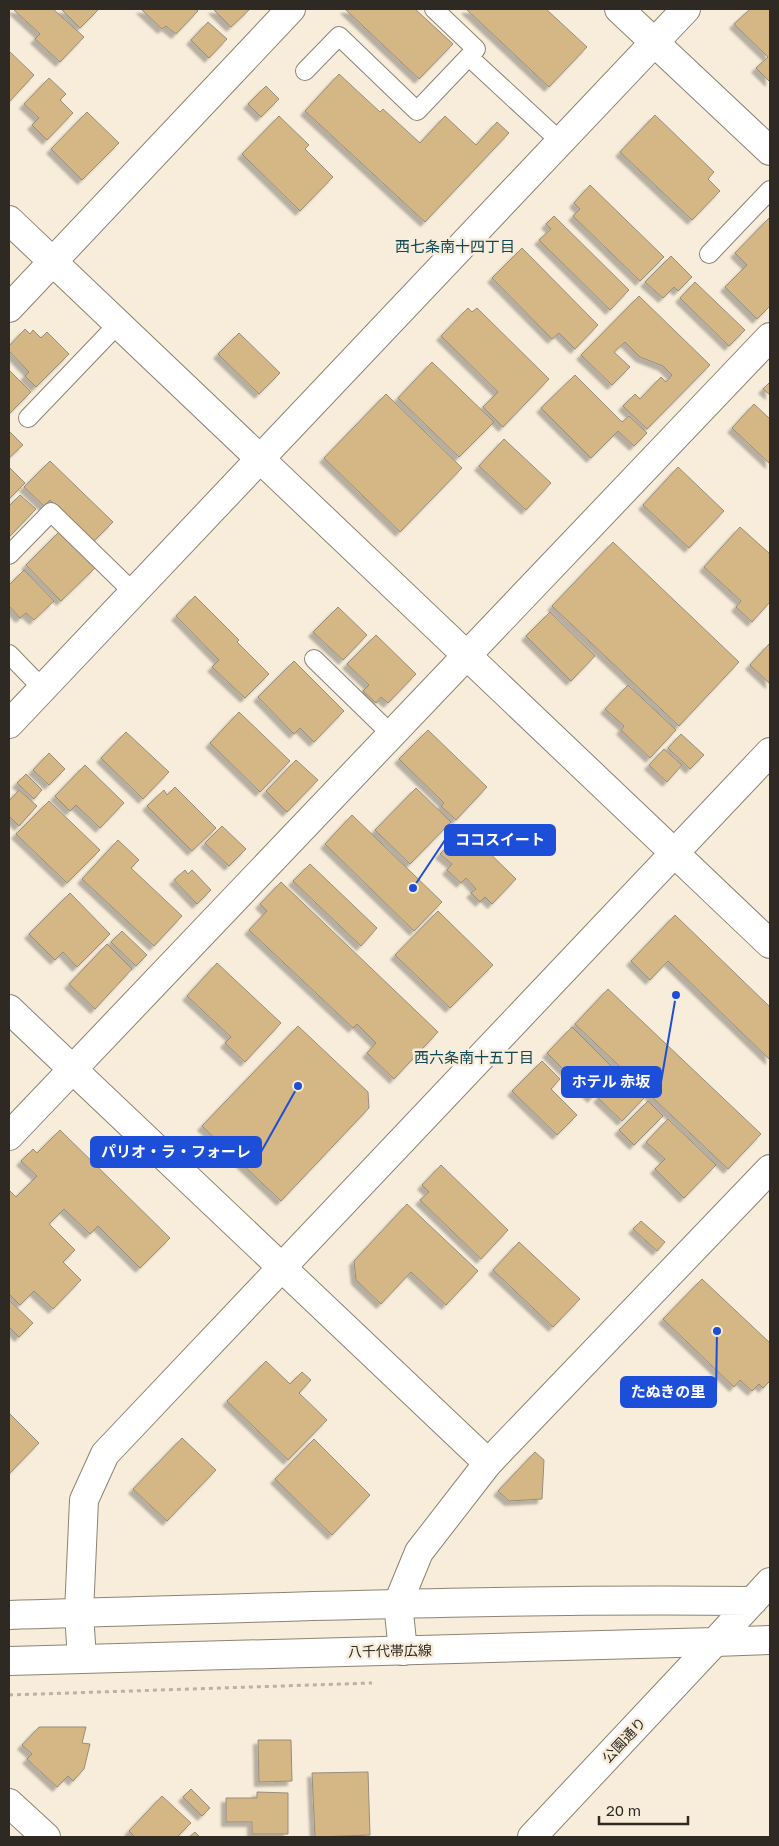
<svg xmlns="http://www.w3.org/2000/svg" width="779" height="1846" viewBox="0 0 779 1846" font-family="'Golos Text','Noto Sans JP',sans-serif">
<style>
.building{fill:#d5b785;stroke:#978d7c;filter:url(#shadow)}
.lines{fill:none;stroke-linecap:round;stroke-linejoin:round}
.service-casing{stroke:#8d8372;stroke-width:20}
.minor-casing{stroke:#8d8372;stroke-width:30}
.tertiary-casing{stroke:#8d8372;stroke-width:30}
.secondary-casing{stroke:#8d8372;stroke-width:30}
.path{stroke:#bbb2a3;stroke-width:3;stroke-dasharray:4 4;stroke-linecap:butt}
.service{stroke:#fff;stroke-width:18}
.minor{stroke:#fff;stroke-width:28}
.tertiary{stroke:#fff;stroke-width:28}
.secondary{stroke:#fff;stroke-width:28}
.labels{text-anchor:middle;stroke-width:5;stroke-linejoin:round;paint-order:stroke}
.street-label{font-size:14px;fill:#2e2a23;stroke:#f8edda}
.neighbourhood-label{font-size:15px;fill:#0f4755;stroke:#f8edda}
.leader{fill:none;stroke:#1d4ed8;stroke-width:2}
.callout-dot{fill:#1d4ed8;stroke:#f8edda;stroke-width:2}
.callout{fill:#1d4ed8;stroke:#1d4ed8;stroke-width:2}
.callout-label{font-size:15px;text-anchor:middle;font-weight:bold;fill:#fff}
</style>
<defs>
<filter id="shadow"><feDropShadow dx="-4.5" dy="4.5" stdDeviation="1" flood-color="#0004"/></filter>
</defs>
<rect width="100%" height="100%" fill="#f8edda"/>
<path class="building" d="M13,9H53L84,37L60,62L35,39L40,34Z
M61,9H99L80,28Z
M141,9H195L198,11L176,34L166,26L162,29Z
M213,9H250L231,27Z
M345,9H415L453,44L419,79Z
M466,9H546L587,47L549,87Z
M750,9H770V82L756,68L768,57L734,24Z
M208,22L227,39L209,58L191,40Z
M9,51L34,75L9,102Z
M339,74L380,112L383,109L420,143L445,116L476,145L497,122L509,133L425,222L305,111Z
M49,78L66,94L60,100L73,113L47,140L32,125L39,118L24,104Z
M266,86L279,99L261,117L248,104Z
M87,112L119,143L82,180L51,149Z
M655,115L714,172L708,179L720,191L692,220L620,152Z
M279,116L309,145L305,149L333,177L300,211L242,154Z
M590,185L664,257L640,281L573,216L580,209L574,203Z
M554,216L629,290L610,310L539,240L551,229L546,224Z
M770,217V306L757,319L725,287L747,265L735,253Z
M522,248L598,325L575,349L559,333L552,339L492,278Z
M671,256L692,277L678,291L674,287L663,298L645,282Z
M695,282L745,330L729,346L680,298Z
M639,296L710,365L647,429L623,406L635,394L640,399L661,377L666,382L672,375L663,366L640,357L625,342L614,352L630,367L612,385L581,355Z
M468,308L472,312L477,308L549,379L503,427L483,407L498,392L441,336Z
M25,329L30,334L33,330L41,338L47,332L69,354L36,387L25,376L29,372L9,351V346Z
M239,333L280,373L259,394L218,354Z
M432,362L494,422L459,457L398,398Z
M9,370L31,392L9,414Z
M575,375L622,422L629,416L647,433L634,446L618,431L591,458L541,408Z
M770,382V395L763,389Z
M386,394L462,468L400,532L324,458Z
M754,404L770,419V464L732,428Z
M9,431L23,445L9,458Z
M504,439L551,483L526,510L479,466Z
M50,461L113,522L93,542L50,500L44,506L24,487Z
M9,467L25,483L9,499Z
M678,467L724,511L689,548L643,505Z
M20,495L36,509L9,537V506Z
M740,527L770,554V602L752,622L736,607L741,601L704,567Z
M60,531L96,567L61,601L26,565Z
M613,542L739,662L679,726L552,606Z
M24,570L54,601L34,620L26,613L20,618L9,606V585Z
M195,596L239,640L237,642L269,674L245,698L212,667L219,660L176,616Z
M338,607L367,635L343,660L313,632Z
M550,612L595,656L571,681L526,636Z
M376,635L416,674L388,703L381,697L376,703L363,691L369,685L347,664Z
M769,644L770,645V684L750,665Z
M294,661L344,711L314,742L300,728L294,734L258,697Z
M628,685L676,730L650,758L621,730L624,726L605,709Z
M239,712L290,761L260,792L210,743Z
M428,730L487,787L456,820L441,806L444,803L399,759Z
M126,732L169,772L143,799L101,758Z
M681,734L704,755L690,769L668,748Z
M664,749L682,765L667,782L649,765Z
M49,753L65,769L49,785L33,770Z
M296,760L318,780L287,812L266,791Z
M85,765L124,803L100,828L76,805L70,811L55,796Z
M26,774L42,790L34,799L17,783Z
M175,787L216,828L192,851L147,806L164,790L167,795Z
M416,788L451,822L410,864L375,830Z
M19,790L37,806L19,826L9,816V801Z
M49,801L100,850L67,883L16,834Z
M352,815L442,902L414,931L325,844Z
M222,826L246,849L229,866L205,843Z
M465,829L516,879L492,904L485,897L480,902L471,893L476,889L466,878L461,883L447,870L452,864L440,854Z
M118,840L139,860L131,868L182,916L154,946L82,879Z
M310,864L377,928L361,946L293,881Z
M185,870L188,874L192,870L211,890L197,904L174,880Z
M281,882L438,1032L394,1079L367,1053L376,1043L357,1024L353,1028L249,930L267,911L260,904Z
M70,893L110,934L77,967L63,952L55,960L29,934Z
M438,911L493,965L450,1008L395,955Z
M675,915L770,1007V1060L668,961L650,980L631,961Z
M122,931L147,955L136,966L111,942Z
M107,944L132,969L95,1009L69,984Z
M217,963L281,1023L245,1062L225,1043L231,1037L187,996Z
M608,989L761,1134L728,1169L575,1024Z
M298,1026L368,1092L369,1108L281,1201L202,1126Z
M572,1027L617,1072L592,1098L547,1053Z
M542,1061L560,1079L551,1089L577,1115L557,1135L512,1091Z
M621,1073L646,1096L622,1121L598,1098Z
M648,1101L663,1116L634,1145L619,1130Z
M668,1119L716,1165L684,1198L655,1169L665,1159L646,1142Z
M60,1130L170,1238L140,1268L98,1226L90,1234L64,1209L49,1224L75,1250L63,1262L81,1280L53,1309L34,1291L20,1305L9,1294V1190L16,1197L37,1176L21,1161L33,1149L37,1153Z
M441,1165L508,1230L481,1259L420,1200L429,1192L422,1185Z
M407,1204L478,1271L446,1305L411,1272L381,1304L356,1280L354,1261Z
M641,1221L665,1242L657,1251L633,1229Z
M519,1242L580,1299L553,1327L493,1270Z
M702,1279L770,1343V1381L763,1388L759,1384L752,1391L740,1380L734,1387L663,1319Z
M9,1300L33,1323L19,1337L9,1327Z
M266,1361L290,1384L302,1372L311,1380L299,1393L327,1420L288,1460L227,1401Z
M9,1413L39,1443L9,1474Z
M182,1438L216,1470L167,1521L133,1489Z
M314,1439L370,1495L332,1535L275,1479Z
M535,1452L544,1460L542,1499L509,1501L498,1491Z
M39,1727H86L82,1743L90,1744L84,1769L73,1781L68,1776L57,1787L27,1759L32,1754L22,1745Z
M258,1740H291L292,1781L259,1782Z
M368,1772L370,1835L315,1837L312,1773Z
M191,1789L210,1808L202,1816L183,1797Z
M257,1792L288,1793V1834H252V1822H226V1798H257Z
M162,1796L191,1823L177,1837H135L129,1831Z
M195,1832L200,1837H189Z"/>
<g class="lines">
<g class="service-casing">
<path id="service" d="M469,57L561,142
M305,71L339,36L417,111L476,49L434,9
M709,254L770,190
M28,418L118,324
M9,555L51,512L134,593
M9,654L43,689
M314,659L391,734"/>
</g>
<g class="minor-casing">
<path id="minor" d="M9,308L291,9
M9,724L686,9
M9,1136L770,337
M715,1642L770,1640
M403,1651L398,1603L419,1552L488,1463L770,1169
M82,1659L79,1613L84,1500L105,1454L770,752
M9,1803L46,1837"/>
</g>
<g class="tertiary-casing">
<path id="tertiary" d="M619,9L770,151
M9,220L770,944
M9,1009L488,1463
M532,1837L715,1642"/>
</g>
<g class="secondary-casing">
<path id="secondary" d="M9,1615C257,1608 505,1598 753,1601
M9,1661L715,1642L770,1582"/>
</g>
<path class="path" d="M9,1695L372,1683"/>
<use href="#service" class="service"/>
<use href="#minor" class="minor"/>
<use href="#tertiary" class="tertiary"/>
<use href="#secondary" class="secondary"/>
</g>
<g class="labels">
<g class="street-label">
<text transform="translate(390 1651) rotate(-1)" y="5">八千代帯広線</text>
<text transform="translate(624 1740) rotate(-47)" y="5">公園通り</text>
</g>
<g class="neighbourhood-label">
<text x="455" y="252">西七条南十四丁目</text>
<text x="474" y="1063">西六条南十五丁目</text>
</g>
</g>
<path class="leader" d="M413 888L445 840M676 995L661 1082M298 1086L261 1152M717 1331L716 1392"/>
<g class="callout-dot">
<circle cx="413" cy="888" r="5"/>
<circle cx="676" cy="995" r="5"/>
<circle cx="298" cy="1086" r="5"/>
<circle cx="717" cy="1331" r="5"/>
</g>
<g class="callout">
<rect x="445" y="825" width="110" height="30" rx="5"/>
<rect x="562" y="1067" width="99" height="30" rx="5"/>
<rect x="91" y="1137" width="170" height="30" rx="5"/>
<rect x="621" y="1377" width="95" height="30" rx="5"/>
</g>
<g class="callout-label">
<text x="500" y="845">ココスイート</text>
<text x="611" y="1087">ホテル 赤坂</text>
<text x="176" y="1157">パリオ・ラ・フォーレ</text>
<text x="668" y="1397">たぬきの里</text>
</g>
<rect width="779" height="1846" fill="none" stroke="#2e2a23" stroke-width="20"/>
<path d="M599 1816v8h89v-8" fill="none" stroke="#2e2a23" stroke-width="2.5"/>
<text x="606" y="1816" font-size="15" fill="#2e2a23" stroke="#f8edda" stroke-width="4" paint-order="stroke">20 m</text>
</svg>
